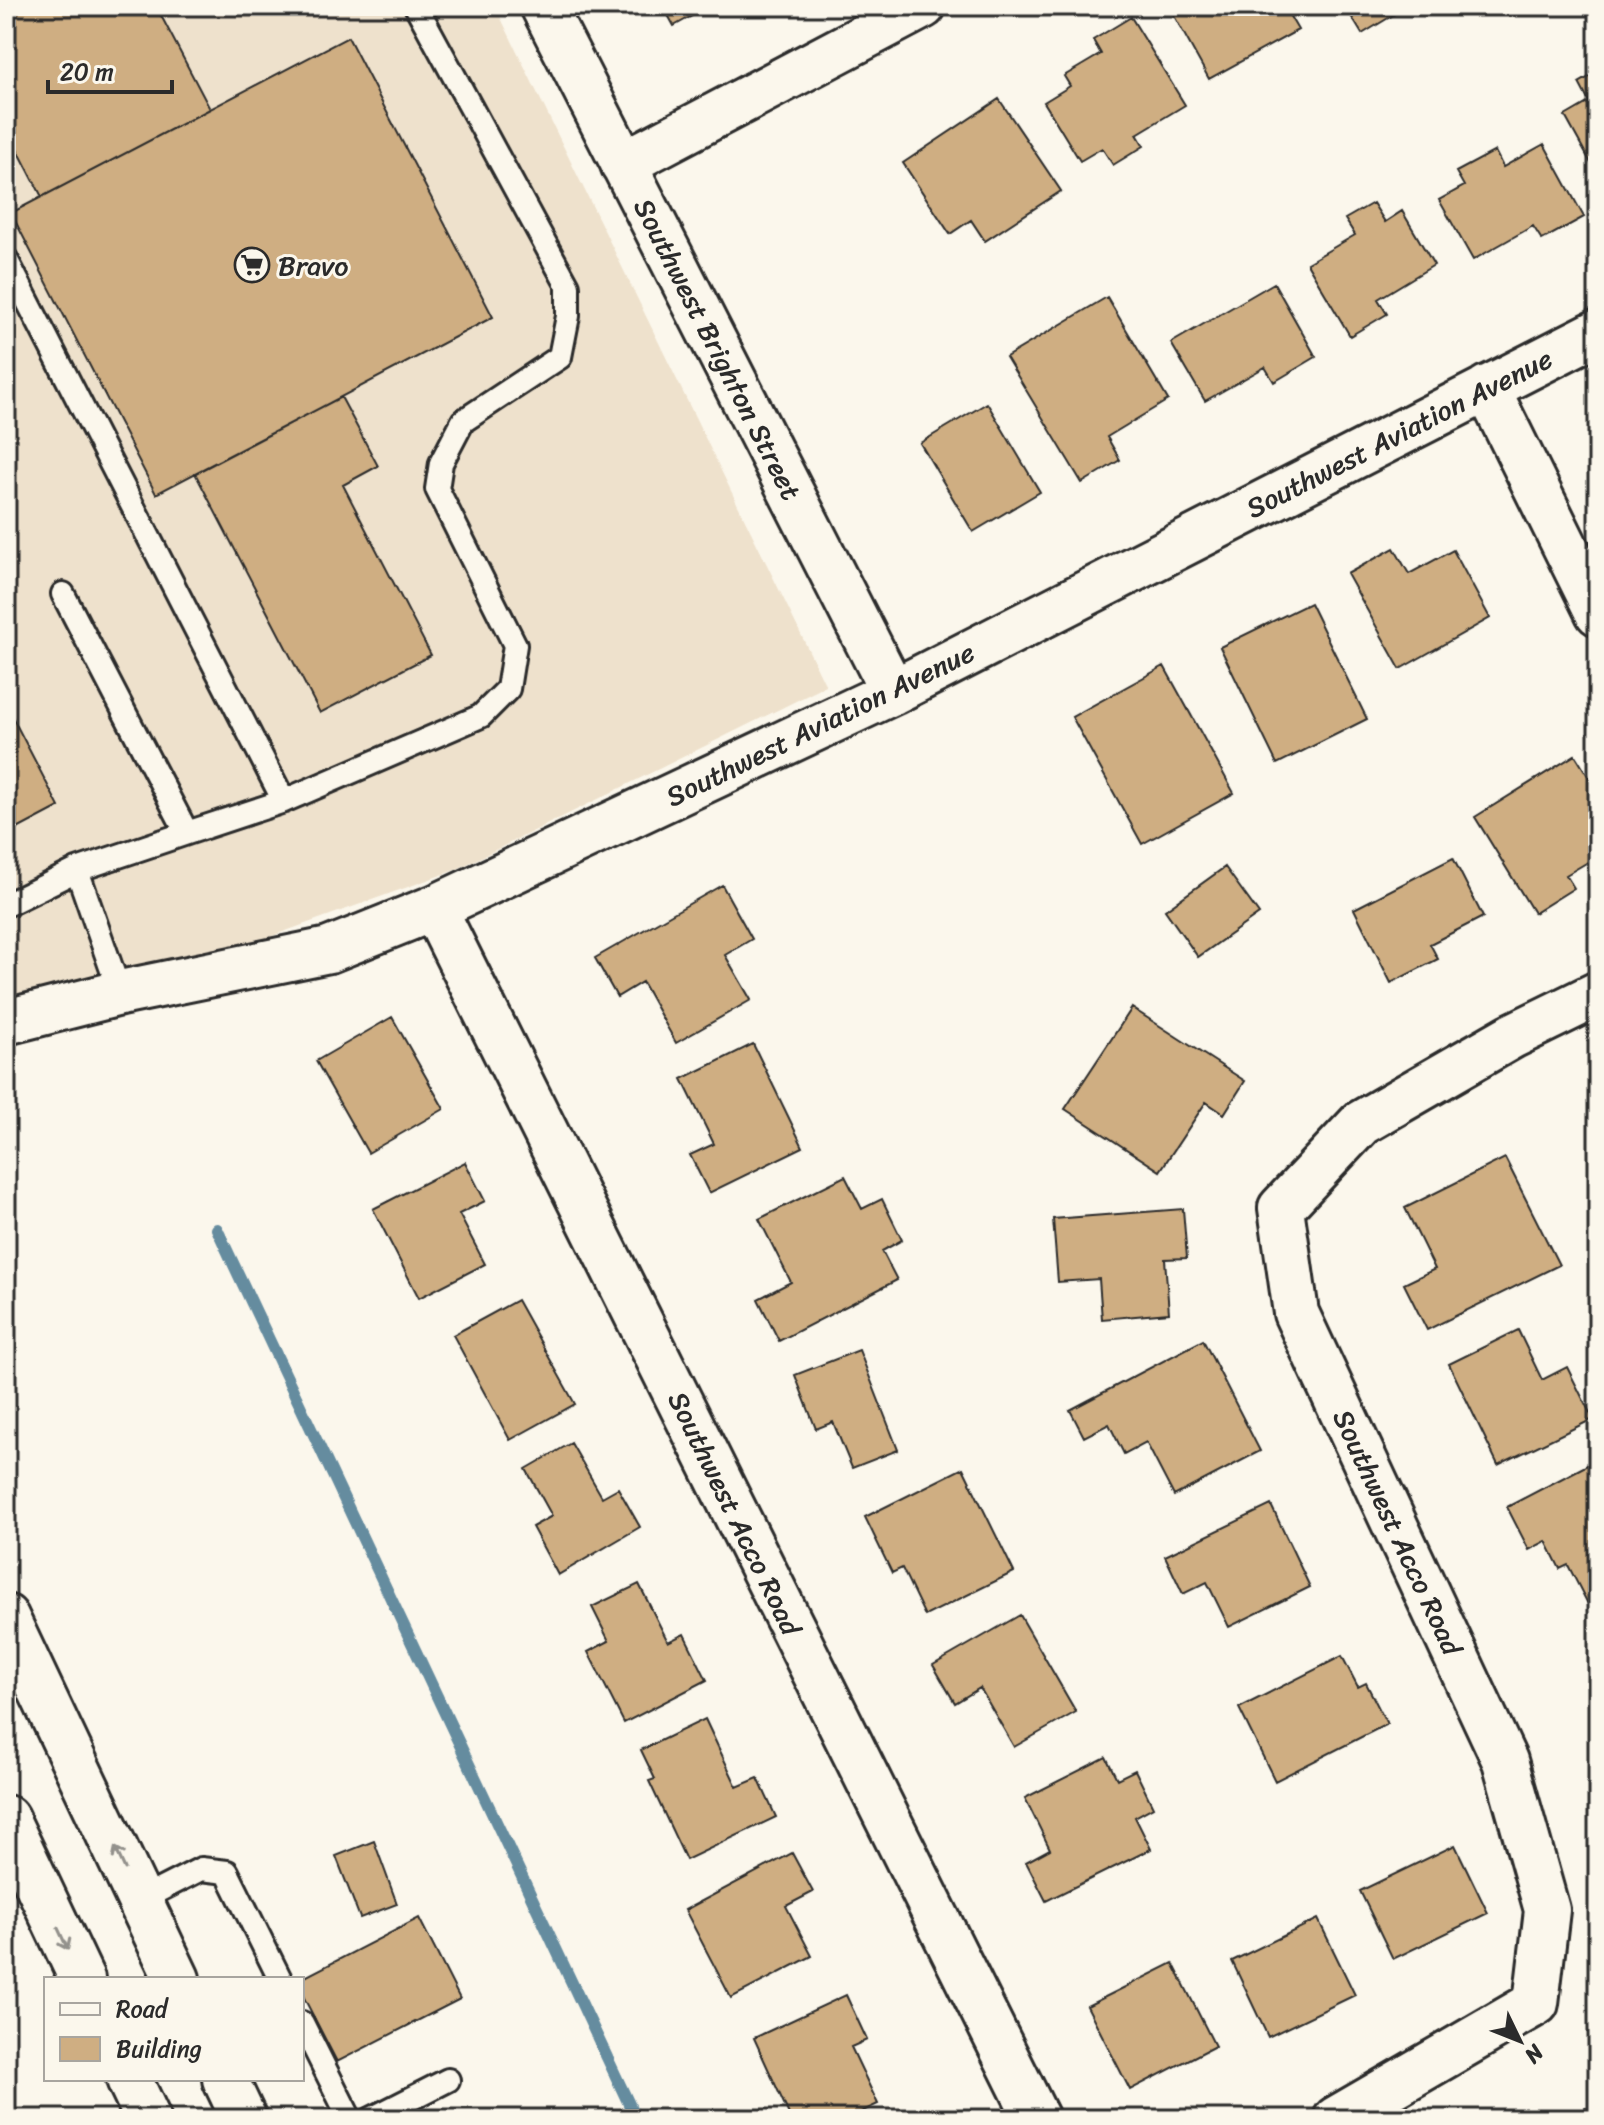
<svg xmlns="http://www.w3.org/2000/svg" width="1604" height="2125" viewBox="0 0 1604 2125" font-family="Sriracha,sans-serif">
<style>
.built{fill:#eee1cc}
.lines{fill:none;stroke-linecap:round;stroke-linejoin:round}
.stream{stroke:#658c9f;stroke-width:12}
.building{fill:#cfae82;stroke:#2b2b2b;stroke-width:2}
.service-casing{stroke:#2b2b2b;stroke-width:28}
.minor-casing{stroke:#2b2b2b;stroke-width:50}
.primary-casing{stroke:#2b2b2b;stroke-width:50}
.service{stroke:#fbf7ec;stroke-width:22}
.minor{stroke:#fbf7ec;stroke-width:44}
.primary{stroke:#fbf7ec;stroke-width:44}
.oneway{stroke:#93918c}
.labels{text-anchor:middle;stroke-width:6;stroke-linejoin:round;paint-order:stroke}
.poi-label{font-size:28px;fill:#2b2b2b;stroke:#fbf7ec;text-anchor:start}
.street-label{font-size:28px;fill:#2b2b2b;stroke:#fbf7ec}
</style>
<rect width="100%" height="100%" fill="#fbf7ec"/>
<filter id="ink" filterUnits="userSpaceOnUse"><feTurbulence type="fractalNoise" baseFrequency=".0125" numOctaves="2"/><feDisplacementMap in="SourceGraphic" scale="16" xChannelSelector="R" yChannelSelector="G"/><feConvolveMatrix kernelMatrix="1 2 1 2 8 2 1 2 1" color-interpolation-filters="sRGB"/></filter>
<g filter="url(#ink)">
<path class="built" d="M6,6H495L826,686L455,870L258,941L6,997Z"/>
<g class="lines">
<path class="stream" d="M217,1229L636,2119"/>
</g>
<path class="building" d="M6,6H156L210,109L42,197L6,127Z
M663,6H710L674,26Z
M1187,6H1284L1298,30L1209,79L1173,14Z
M1345,6H1408L1362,34Z
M1131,17L1185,105L1137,134L1144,146L1113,165L1102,148L1080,161L1044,102L1070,86L1064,76L1101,54L1093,40Z
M348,37L493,317L156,494L11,213Z
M1598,72V176L1565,116L1589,102L1579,83Z
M999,99L1061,191L985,241L971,220L950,234L903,163Z
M1544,144L1584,217L1542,240L1533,226L1473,260L1439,200L1464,186L1456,172L1495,151L1503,167Z
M1373,203L1385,222L1402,211L1434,265L1378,299L1387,314L1350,336L1307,263L1355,235L1345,219Z
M1274,283L1316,357L1274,382L1265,367L1205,401L1171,343Z
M1107,297L1168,400L1107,437L1120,460L1082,483L1006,357Z
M341,397L378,466L343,485L431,655L320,713L195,473Z
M987,403L1040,492L973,532L920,443Z
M1394,548L1409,574L1453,550L1490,618L1400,669L1347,574Z
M1310,603L1367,719L1277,764L1220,647Z
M1164,666L1234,793L1142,844L1072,717Z
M6,705L59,807L6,835Z
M1575,755L1598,792V856L1566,875L1574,888L1534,913L1475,817Z
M1453,858L1483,917L1430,944L1438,959L1391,983L1354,909Z
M1225,867L1259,914L1198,957L1165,910Z
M722,885L752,939L725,955L751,1000L676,1043L642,982L617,997L595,958Z
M1132,1008L1245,1081L1224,1114L1206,1102L1160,1171L1065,1109Z
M392,1017L444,1109L368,1153L316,1061Z
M753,1044L803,1147L709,1193L690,1155L714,1144L682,1079Z
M1505,1158L1559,1265L1427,1330L1404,1284L1435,1269L1405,1208Z
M465,1162L485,1201L459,1214L485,1264L419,1298L373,1209Z
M845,1176L862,1209L882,1199L902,1240L882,1251L897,1280L779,1341L758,1299L791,1282L759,1219Z
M1183,1209L1187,1258L1165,1259L1169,1313L1102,1319L1099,1279L1058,1282L1053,1219Z
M517,1300L575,1404L510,1440L453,1335Z
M1518,1330L1542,1380L1567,1367L1593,1419L1498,1465L1449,1364Z
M1203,1340L1260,1451L1174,1496L1146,1442L1124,1454L1109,1424L1084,1437L1070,1410Z
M859,1350L898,1450L852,1468L833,1422L816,1429L795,1375Z
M571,1443L602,1497L618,1488L640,1527L558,1575L532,1527L552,1516L526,1469Z
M1597,1460L1598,1599L1588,1604L1568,1565L1560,1569L1546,1541L1529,1550L1507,1507Z
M963,1468L1014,1572L925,1616L902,1568L892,1573L865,1517Z
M1271,1505L1310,1587L1229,1627L1207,1582L1183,1594L1165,1556Z
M639,1584L668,1642L684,1634L707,1680L624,1723L588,1652L609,1641L592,1607Z
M1020,1615L1076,1712L1014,1747L980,1688L955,1703L933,1665Z
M1342,1656L1358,1687L1366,1683L1387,1724L1275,1781L1239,1708Z
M705,1719L737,1787L758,1778L776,1817L686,1860L649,1781L655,1779L641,1750Z
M1106,1757L1117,1779L1135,1770L1153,1807L1135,1817L1151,1849L1046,1901L1026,1862L1050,1849L1025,1798Z
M374,1841L397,1904L360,1918L336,1856Z
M1455,1845L1488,1913L1393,1959L1360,1891Z
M792,1853L813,1892L786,1906L812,1956L731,1998L685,1910Z
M419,1918L460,1999L337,2062L302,1994L301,1979Z
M1318,1919L1355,1995L1268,2037L1232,1961Z
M1173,1963L1215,2046L1130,2090L1087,2006Z
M846,1995L867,2040L851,2047L878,2104L846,2119H791L754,2038Z
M1586,2108L1591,2119H1564Z"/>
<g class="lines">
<g class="service-casing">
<path id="service" d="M6,259L284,801
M63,594L187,833L284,801L481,716L508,689L515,645L437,489L441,463L463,421L560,357L568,316V286L416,6
M77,870L120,993
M6,905L77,870L187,833
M140,1900L201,1869L227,1872L280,1979
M302,2023L350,2119
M371,2119L448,2080"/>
</g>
<g class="minor-casing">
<path id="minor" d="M543,6L893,692
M623,164L923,6
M1487,388L1598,613
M434,908L1037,2119
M6,1022L120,993L329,950L434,908L893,692L1598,332
M1336,2119L1536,2003L1547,1910L1505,1761L1296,1313L1281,1208L1361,1123L1512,1036L1598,994"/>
</g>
<g class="primary-casing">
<path id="primary" d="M6,1617L177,1979
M6,1818L82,1979
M129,2079L148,2119
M225,2079L244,2119"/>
</g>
<use href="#service" class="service"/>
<use href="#minor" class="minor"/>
<use href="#primary" class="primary"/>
</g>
<defs><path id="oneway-shaft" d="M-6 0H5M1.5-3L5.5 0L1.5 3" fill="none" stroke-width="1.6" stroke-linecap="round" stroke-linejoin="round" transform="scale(2)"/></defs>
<g class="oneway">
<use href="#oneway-shaft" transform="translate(120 1858) rotate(-115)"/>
<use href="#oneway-shaft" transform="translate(63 1939) rotate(65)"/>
</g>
</g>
<defs>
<g id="supermarket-ring" transform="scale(1.8)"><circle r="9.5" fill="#fbf7ec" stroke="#2b2b2b" stroke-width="1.5"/><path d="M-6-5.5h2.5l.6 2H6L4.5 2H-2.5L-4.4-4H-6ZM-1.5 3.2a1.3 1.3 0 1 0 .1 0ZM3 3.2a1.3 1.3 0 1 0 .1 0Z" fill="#2b2b2b"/></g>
</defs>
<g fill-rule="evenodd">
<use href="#supermarket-ring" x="252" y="265"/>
</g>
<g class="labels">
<g class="poi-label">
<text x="278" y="275">Bravo</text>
</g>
<g class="street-label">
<text transform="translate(718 349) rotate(63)" y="10">Southwest Brighton Street</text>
<text transform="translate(1399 433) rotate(-27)" y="10">Southwest Aviation Avenue</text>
<text transform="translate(820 724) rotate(-26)" y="10">Southwest Aviation Avenue</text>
<text transform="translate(735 1513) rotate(64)" y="10">Southwest Acco Road</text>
<text transform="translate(1398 1532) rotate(65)" y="10">Southwest Acco Road</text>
</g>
</g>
<rect width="1604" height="2125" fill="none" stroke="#fbf7ec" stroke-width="32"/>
<rect x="16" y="16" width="1572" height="2093" fill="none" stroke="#2b2b2b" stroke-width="3" filter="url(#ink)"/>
<rect x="44" y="1977" width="260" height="104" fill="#fbf7ec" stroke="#a8a59f" stroke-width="2"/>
<rect x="60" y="2003" width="40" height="12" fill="#fbf7ec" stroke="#a8a59f" stroke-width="2"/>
<text x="116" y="2017" font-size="24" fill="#2b2b2b">Road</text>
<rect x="60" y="2037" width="40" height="24" fill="#cfae82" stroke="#a8a59f" stroke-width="2"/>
<text x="116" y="2057" font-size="24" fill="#2b2b2b">Building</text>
<g transform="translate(1520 2041) rotate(133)" stroke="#fbf7ec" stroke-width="6" paint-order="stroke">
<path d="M0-6L14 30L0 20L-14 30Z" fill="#2b2b2b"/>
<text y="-12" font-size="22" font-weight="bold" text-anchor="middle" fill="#2b2b2b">N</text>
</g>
<path d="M48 80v12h124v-12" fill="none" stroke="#2b2b2b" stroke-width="4"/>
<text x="60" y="80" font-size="24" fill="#2b2b2b" stroke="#fbf7ec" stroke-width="6" paint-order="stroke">20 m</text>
</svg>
